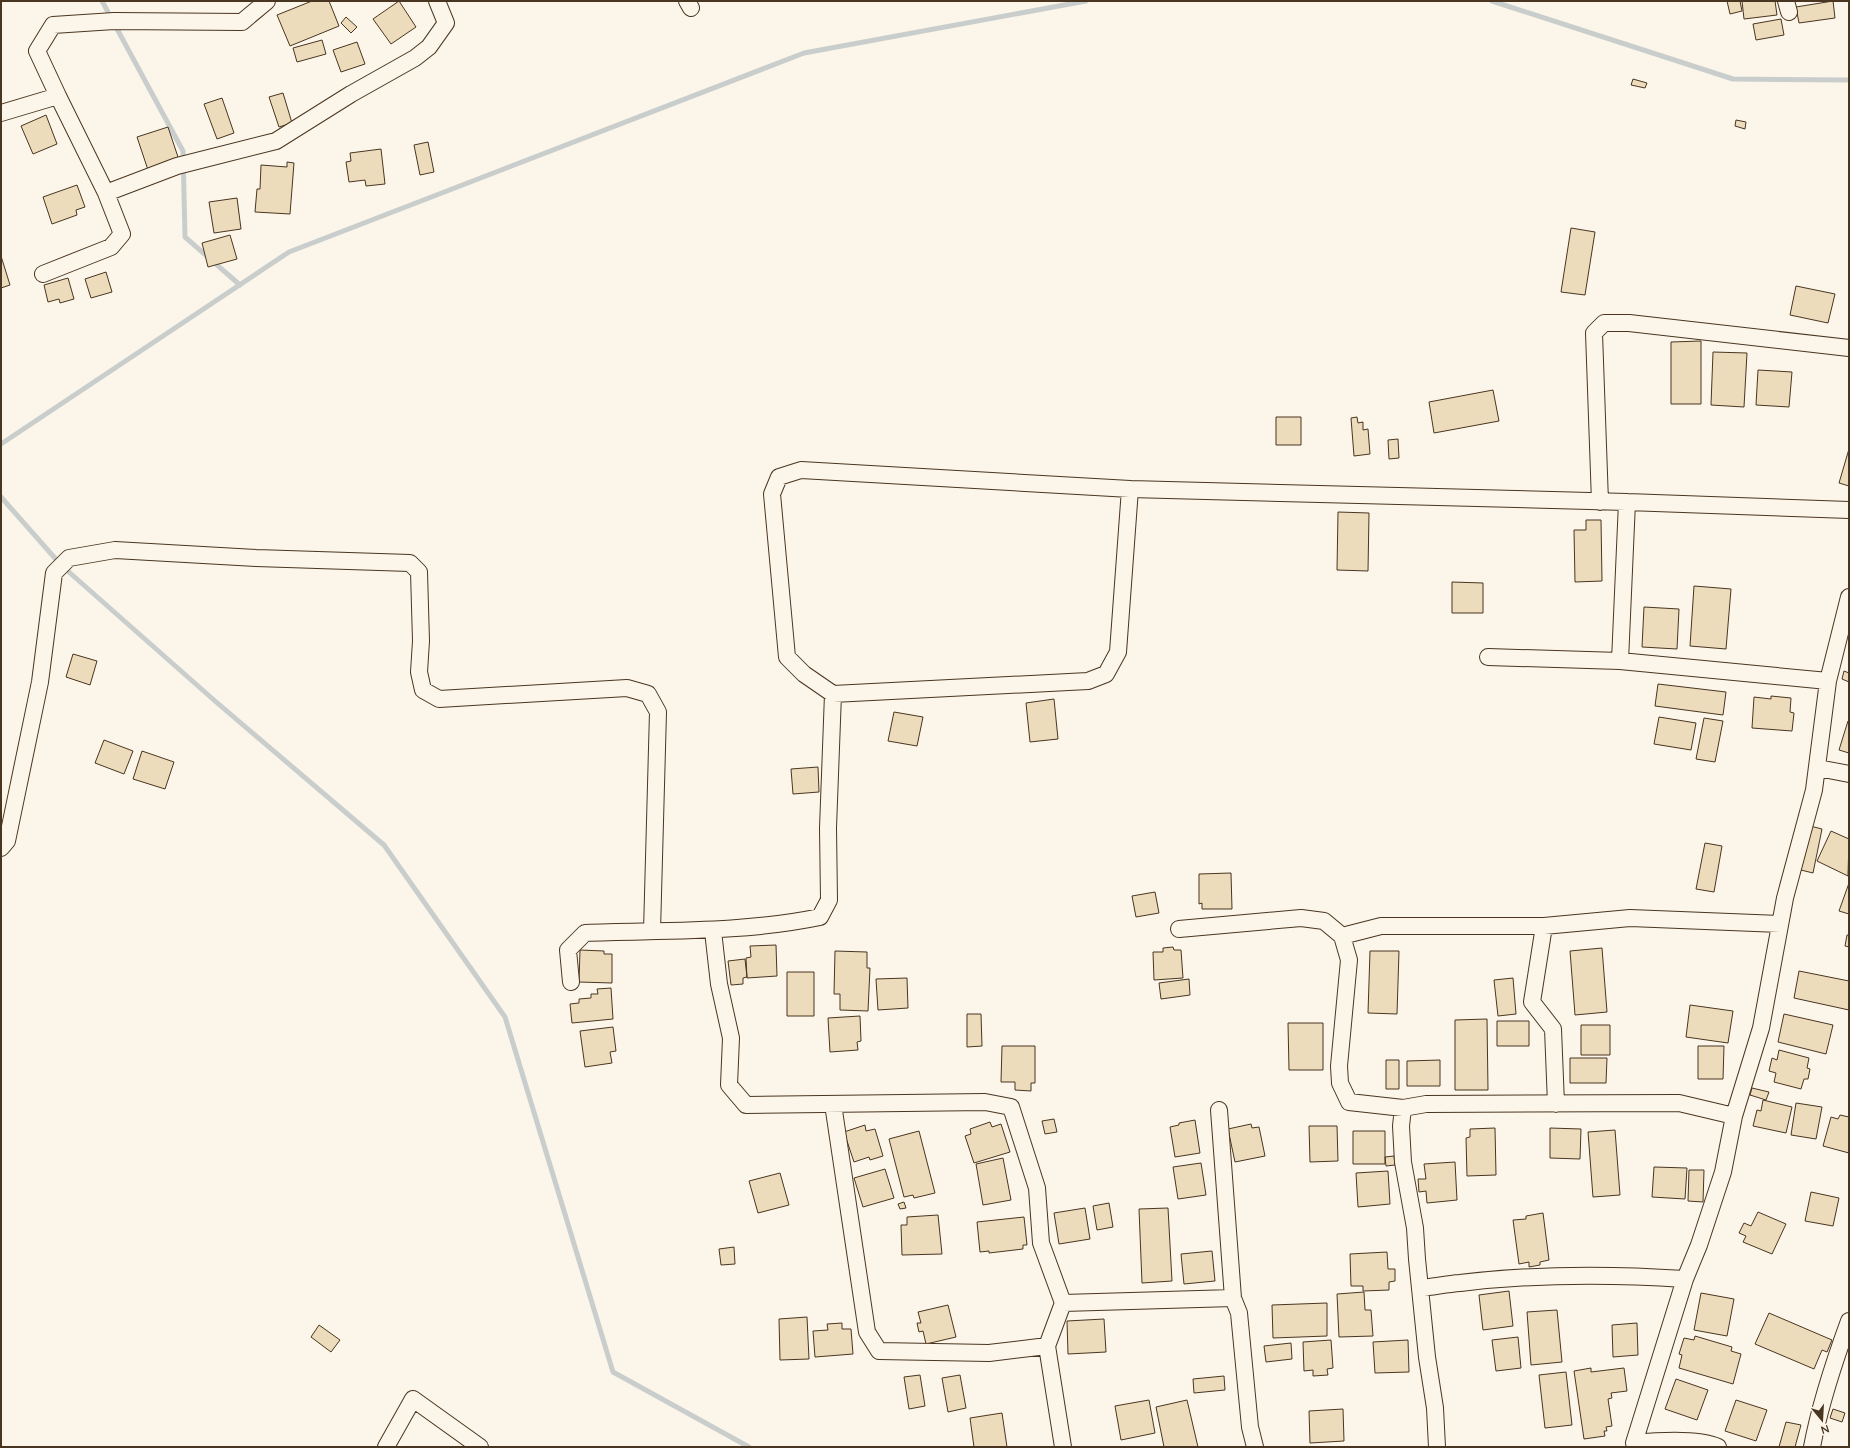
<svg xmlns="http://www.w3.org/2000/svg" width="1850" height="1448" viewBox="0 0 1850 1448" font-family="Quicksand,sans-serif">
<style>
.lines{fill:none;stroke-linecap:round;stroke-linejoin:round}
.stream{stroke:#c9cecd;stroke-width:5}
.building{fill:#ecdcbc;stroke:#4a3520}
.minor-casing{stroke:#4a3520;stroke-width:18}
.minor{stroke:#fbf6e9;stroke-width:16}
</style>
<rect width="100%" height="100%" fill="#fbf6e9"/>
<g class="lines">
<path class="stream" d="M102,1L183,151L185,237L240,285
M1492,1L1733,79L1849,80
M1,444L289,252L804,53L1086,1
M1,497L61,565L215,701L384,845L505,1017L613,1372L749,1447"/>
</g>
<path class="building" d="M312,1H329L339,26L290,46L277,15Z
M399,1L416,27L391,44L373,19Z
M1727,1H1740L1742,11L1730,14Z
M1742,1H1775L1777,15L1744,19Z
M1833,1L1835,18L1799,23L1796,7Z
M346,17L357,27L351,33L341,23Z
M1781,19L1784,35L1756,40L1753,24Z
M322,40L326,54L297,62L293,48Z
M357,42L365,64L341,72L333,50Z
M1633,79L1647,83L1645,88L1631,85Z
M283,93L292,123L279,127L269,97Z
M222,98L234,133L217,139L204,104Z
M46,115L57,144L33,154L21,126Z
M1736,120L1746,122L1745,129L1735,126Z
M168,127L179,160L148,170L137,137Z
M428,142L434,172L420,175L414,145Z
M381,149L385,184L366,186L365,180L349,182L346,162L351,161L350,153Z
M287,162L294,163L290,214L255,212L257,189H260L261,165L287,167Z
M77,185L85,207L76,210L77,215L52,224L43,197Z
M237,198L241,229L214,233L209,202Z
M1571,228L1595,232L1585,295L1561,292Z
M230,235L237,259L208,267L202,243Z
M1,256L10,285L1,288Z
M106,272L112,292L91,298L85,279Z
M68,278L74,299L60,303L59,299L48,302L44,285Z
M1796,286L1835,294L1828,323L1790,315Z
M1701,341V404H1671V342Z
M1713,352L1747,353L1744,407L1711,405Z
M1758,370L1792,372L1789,407L1756,405Z
M1493,390L1499,421L1434,433L1429,402Z
M1276,417H1301V445H1276Z
M1357,417L1358,423L1363,422V430L1368,429L1370,454L1354,456L1351,418Z
M1398,439L1399,458L1389,459L1388,440Z
M1849,449V486L1839,483Z
M1338,512L1369,513L1368,571L1337,570Z
M1586,520H1601L1602,581L1575,582L1574,530H1586Z
M1452,582L1483,583V613H1452Z
M1694,586L1731,589L1726,649L1690,646Z
M1644,607L1679,609L1677,649L1642,647Z
M73,654L97,661L90,685L66,677Z
M1844,671L1849,673V682L1842,679Z
M1658,684L1726,692L1723,715L1655,706Z
M1771,696L1791,698L1790,712L1794,713L1792,731L1752,728L1754,697L1771,699Z
M1054,699L1058,739L1030,742L1026,703Z
M894,712L923,717L917,746L888,741Z
M1659,717L1696,723L1691,750L1654,744Z
M1704,718L1723,721L1715,762L1696,759Z
M1848,721H1849V753L1839,750Z
M104,740L133,751L124,774L95,763Z
M142,751L174,762L165,789L133,779Z
M818,767L819,792L793,794L791,769Z
M1810,826L1822,829L1813,873L1801,870Z
M1831,831L1849,839L1848,876L1817,861Z
M1705,843L1722,846L1714,892L1696,889Z
M1231,873L1232,909H1202V903L1199,904V874Z
M1849,883V914L1839,911Z
M1155,892L1159,913L1136,917L1132,896Z
M1847,935H1849V947L1845,946Z
M776,945L777,976L747,978L746,958L751,957L750,946Z
M1173,947L1174,950H1181L1183,978L1154,980L1153,952H1163V948Z
M1602,948L1607,1012L1575,1015L1570,951Z
M580,950L604,951V954H612V983L579,982Z
M835,951L867,952V968H870L868,1011L840,1010V994H834Z
M1370,951H1399L1397,1014L1368,1013Z
M745,959L747,977L743,978V984L731,985L728,961Z
M1799,971L1849,981V1010L1794,998Z
M787,972H814V1016H787Z
M907,978L908,1008L878,1010L876,979Z
M1513,978L1516,1014L1498,1016L1494,980Z
M1189,979L1190,995L1161,999L1159,983Z
M611,988L613,1019L572,1023L570,1004L579,1003V999L591,998V994H598L597,989Z
M1690,1005L1733,1011L1728,1043L1686,1037Z
M967,1014H981L982,1046L967,1047Z
M1784,1014L1833,1025L1826,1054L1778,1042Z
M860,1016L861,1041L857,1042L858,1050L830,1052L828,1018Z
M1487,1019L1488,1090H1455V1020Z
M1497,1021H1529V1046H1497Z
M1288,1023H1323V1070H1289Z
M1581,1025H1610V1055H1581Z
M613,1027L616,1051L610,1052L612,1063L585,1067L580,1031Z
M1002,1046H1035V1083H1031V1091L1015,1090V1082H1001Z
M1698,1046H1724L1723,1079H1698Z
M1779,1050L1809,1058L1807,1068L1810,1069L1808,1079H1804L1801,1089L1774,1082L1776,1073L1769,1071L1772,1058L1777,1060Z
M1570,1058H1607L1606,1083H1570Z
M1386,1060H1399V1089H1386Z
M1440,1060V1086H1407V1061Z
M1752,1088L1769,1092L1766,1100L1750,1095Z
M1763,1100L1792,1107L1786,1133L1753,1126L1757,1110L1761,1111Z
M1796,1103L1822,1107L1816,1139L1791,1135Z
M1840,1115L1849,1117V1153L1823,1146L1831,1117L1838,1119Z
M1054,1119L1057,1132L1045,1134L1042,1121Z
M1195,1120L1200,1153L1175,1157L1170,1127L1179,1125V1123Z
M990,1122L992,1127L1001,1124L1010,1152L974,1163L965,1136L971,1134L970,1129Z
M1251,1124L1252,1128L1259,1127L1265,1156L1235,1162L1228,1129Z
M865,1125L866,1131L875,1129L883,1156L870,1160L869,1157L854,1162L844,1132Z
M1309,1126H1337L1338,1161L1310,1162Z
M1495,1128L1496,1175L1467,1176L1466,1138L1470,1137V1129Z
M1550,1128L1581,1129L1580,1159L1550,1158Z
M1615,1130L1620,1195L1593,1197L1588,1132Z
M919,1131L935,1193L914,1198L913,1195L904,1197L889,1139Z
M1353,1131H1385V1164H1353Z
M1394,1156L1395,1165L1386,1166L1385,1157Z
M1003,1158L1011,1200L983,1205L976,1164Z
M1455,1162L1457,1200L1427,1203L1426,1191L1419,1192L1418,1179H1426L1424,1164Z
M1201,1163L1206,1195L1178,1199L1173,1167Z
M1654,1167L1687,1168L1685,1199L1652,1197Z
M885,1169L894,1198L863,1207L854,1178Z
M1689,1170H1704L1703,1202L1688,1201Z
M1388,1171L1390,1204L1358,1207L1356,1173Z
M780,1173L789,1205L758,1213L749,1181Z
M1811,1192L1839,1198L1833,1226L1805,1221Z
M904,1202L906,1208L900,1209L898,1204Z
M1109,1203L1113,1227L1097,1230L1093,1206Z
M1085,1208L1090,1239L1059,1244L1054,1213Z
M1168,1208L1172,1281L1142,1283L1139,1209Z
M1758,1212L1786,1224L1772,1254L1743,1242L1746,1236L1739,1233L1744,1223L1751,1226Z
M1543,1213L1549,1260L1540,1262V1265L1529,1267V1262L1519,1264L1513,1220L1526,1219V1216Z
M938,1215L942,1254L902,1255L901,1225H907V1217Z
M1024,1217L1027,1245H1023V1249L989,1253V1251L980,1252L977,1222Z
M734,1247L735,1264L721,1265L719,1249Z
M1212,1251L1215,1281L1184,1284L1181,1254Z
M1387,1252L1388,1269H1395V1281L1389,1282V1290L1363,1291V1286H1351L1350,1254Z
M1509,1291L1513,1326L1483,1330L1479,1295Z
M1364,1292L1365,1310H1371L1373,1336L1339,1337L1337,1294Z
M1701,1293L1734,1299L1727,1336L1694,1330Z
M1327,1303V1336L1273,1338L1272,1305Z
M948,1305L956,1337L926,1344L923,1331L919,1332L917,1323H921L918,1312Z
M1557,1310L1562,1362L1531,1365L1527,1312Z
M1769,1313L1832,1340L1827,1352L1822,1350L1814,1369L1755,1344Z
M807,1317L809,1359L780,1360L779,1319Z
M1104,1319L1106,1352L1068,1354L1067,1321Z
M842,1323V1329H851L853,1354L815,1357L813,1331L828,1330L827,1324Z
M1637,1323L1638,1355L1613,1357L1612,1325Z
M319,1325L340,1340L331,1352L311,1337Z
M1695,1336L1732,1347L1731,1351L1741,1354L1733,1384L1679,1368L1682,1355L1679,1354L1684,1338L1694,1340Z
M1518,1337L1521,1368L1496,1371L1492,1340Z
M1331,1340L1333,1368L1327,1369L1328,1375L1313,1376V1370L1304,1371L1303,1342Z
M1408,1340L1409,1372L1375,1373L1373,1342Z
M1291,1343L1292,1359L1266,1362L1264,1346Z
M1591,1368V1372L1624,1368L1627,1391L1611,1393L1612,1398L1608,1399L1612,1426L1606,1427L1607,1431H1604L1605,1436L1584,1439L1574,1371Z
M1566,1372L1572,1425L1545,1428L1539,1375Z
M920,1375L925,1406L909,1409L904,1377Z
M960,1375L966,1408L948,1412L942,1378Z
M1224,1376L1225,1390L1194,1393L1193,1379Z
M1676,1379L1708,1390L1697,1420L1665,1409Z
M1149,1400L1155,1433L1121,1440L1115,1406Z
M1187,1400L1198,1447H1164L1156,1407Z
M1736,1400L1767,1410L1756,1441L1725,1431Z
M1343,1409L1344,1441L1310,1443L1309,1411Z
M1833,1409L1845,1413L1842,1422L1830,1418Z
M1002,1413L1007,1447H974L970,1418Z
M1786,1422L1801,1425L1795,1447H1779Z"/>
<g class="lines">
<g class="minor-casing">
<path id="minor" d="M687,1L691,8
M1786,1L1789,12
M1,113L58,96
M106,193L58,96L37,51L53,25L114,21L242,22L267,1
M43,274L111,247L122,234L106,193L177,166L276,141L351,94L415,58L429,47L446,23L437,1
M1600,502L1594,333L1604,323H1629L1849,348
M1488,657L1620,661L1828,681
M1620,661L1627,502
M833,694L1088,681L1106,674L1118,652L1130,489
M1818,768L1849,774
M1,848L7,841L40,682L54,573L69,558L115,550L256,558L410,563L419,572L421,641L419,672L423,690L439,699L627,688L648,694L658,712L652,931
M1544,926L1532,1002L1553,1029L1556,1104
M1179,929L1301,918L1324,921L1342,936L1349,960L1339,1066L1340,1083L1349,1102L1403,1108L1426,1104L1679,1103L1734,1116
M713,931L719,984L731,1038L729,1085L746,1105L985,1102L1011,1107L1037,1188L1041,1243L1063,1303L1047,1346L1063,1447
M1342,936L1381,926H1544L1630,918L1780,924
M571,982L568,950L585,933C664,930 743,933 820,917L829,900L828,828L833,694L804,674L787,657L772,494L779,477L801,470L1130,489L1627,502L1849,510
M833,1104L867,1332L879,1351L989,1353L1047,1346
M1403,1108L1401,1126L1403,1162L1415,1228L1417,1259L1427,1357L1435,1408L1437,1447
M1219,1110L1233,1298
M1420,1288C1433,1287 1446,1284 1460,1283C1534,1274 1610,1274 1685,1279
M1063,1303L1233,1298L1239,1313L1250,1427L1255,1447
M386,1447L413,1399L480,1447
M1718,1447C1699,1438 1655,1441 1634,1443L1685,1279L1699,1245L1723,1172L1734,1116L1761,1028L1785,898L1814,790L1828,681L1849,597
M1812,1447C1820,1404 1834,1362 1849,1321"/>
</g>
<use href="#minor" class="minor"/>
</g>
<rect width="1850" height="1448" fill="none" stroke="#4a3520" stroke-width="4"/>
<g transform="translate(1822 1420) rotate(162)" stroke="#fbf6e9" stroke-width="3" paint-order="stroke">
<path d="M0-3L7 15L0 10L-7 15Z" fill="#4a3520"/>
<text y="-6" font-size="11" font-weight="bold" text-anchor="middle" fill="#4a3520">N</text>
</g>
</svg>
